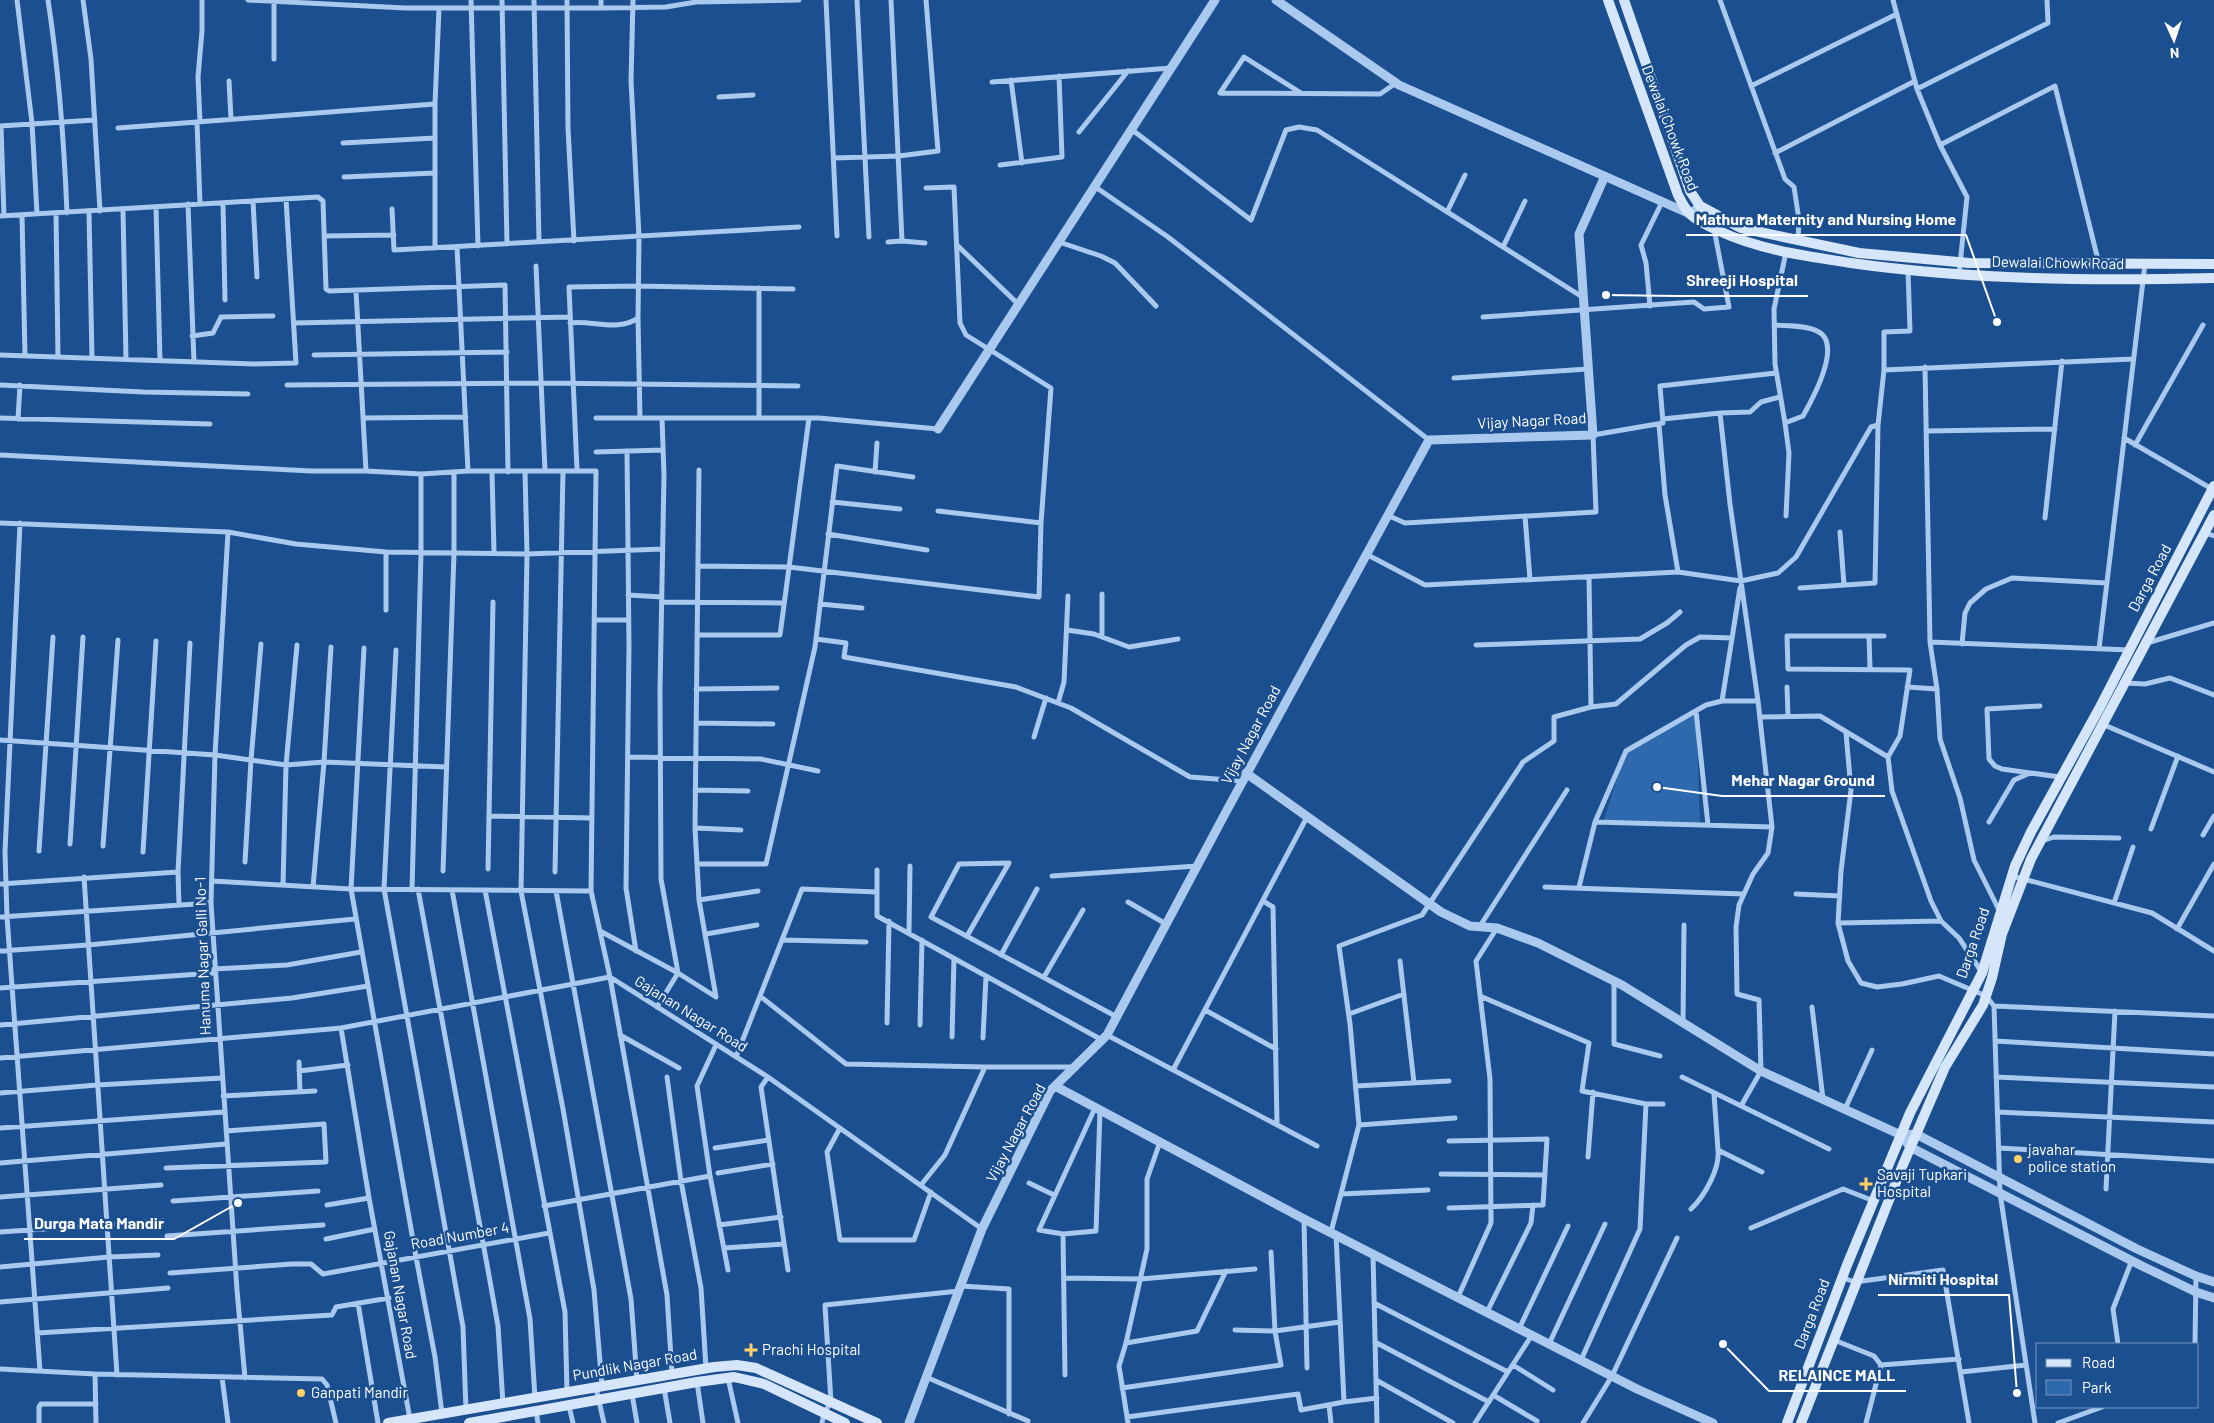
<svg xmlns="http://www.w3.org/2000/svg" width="2214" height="1423" viewBox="0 0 2214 1423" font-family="Barlow,sans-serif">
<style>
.green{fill:#2e69ad}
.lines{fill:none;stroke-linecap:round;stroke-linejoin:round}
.minor{stroke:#a9c9ee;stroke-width:5}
.tertiary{stroke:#a9c9ee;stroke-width:9}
.secondary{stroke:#d6e6fa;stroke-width:10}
.poi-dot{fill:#ffd166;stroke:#1b4f8f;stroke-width:2}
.labels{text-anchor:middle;stroke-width:5;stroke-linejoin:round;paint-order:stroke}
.street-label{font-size:15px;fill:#fff;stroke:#1b4f8f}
.poi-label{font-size:15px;fill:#fff;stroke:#1b4f8f;text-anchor:start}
.leader{fill:none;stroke:#fff;stroke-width:2}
.callout-dot{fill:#fff;stroke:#1b4f8f;stroke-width:2}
.callout-label{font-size:16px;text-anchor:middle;font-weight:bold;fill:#fff;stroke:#1b4f8f;stroke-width:5;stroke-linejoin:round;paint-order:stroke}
</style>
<rect width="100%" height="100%" fill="#1b4f8f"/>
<path class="green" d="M1696,711L1700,825L1603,822L1626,751Z"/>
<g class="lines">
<path class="minor" d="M17,0L32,123L37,214
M48,0C59,71 64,141 67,213
M83,0L91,59L100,211
M248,0L405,8H601L666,7L696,2L799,0
M274,0V59
M471,0L478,246
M502,0L507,244
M534,0L539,242
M567,0L568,128L574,241
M601,0V8
M633,0L631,80L639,237L638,318L640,418
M826,0L837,236
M857,0L869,237
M1720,0L1785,179L1794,187L1799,220L1798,241
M1893,0L1917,89L1940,145L1967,197L1959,274
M1011,80L1022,163
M229,81L231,119
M992,82L1171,68
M1751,86L1897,14
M1917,89L2048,23L2047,0
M1220,93L1380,94L1396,83
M1220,93L1244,57L1301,93
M719,97L753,95
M197,122L200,204
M200,122L198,77L202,31V0
M0,126L95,120
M1,126L4,216
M118,128L435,104
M1131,129L1251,220L1286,130L1299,127L1317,130L1584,298
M1079,132L1128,71
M343,143L435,138
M1940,145L2055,86L2099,264
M1775,153L1915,81
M834,158L899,156L938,151L926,0
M1000,165L1062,157L1059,76
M344,177L435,173
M1094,186L1168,237L1429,440
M926,188L954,187L960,323L966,335L1051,388L1041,523L938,511
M253,201L257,277
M223,203L225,300
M188,204L194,362
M156,207L160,361
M392,209L394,250L799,227
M123,210L126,359
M89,212L92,358
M1447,212L1465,175
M56,213L58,357
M22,215L25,356
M0,216L318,197L323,201L326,289L329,291L505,285L508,472
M324,236L394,235
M902,241L925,243
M888,242L902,241L891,0
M1059,242L1101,256L1115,263L1156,306
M958,246L1018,304
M457,247L468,471
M1503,247L1525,201
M435,248V104L439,8
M536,266L545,471
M759,288V418
M356,291L366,471
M1650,306L1646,263L1641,245L1662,202
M1483,317L1694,302L1704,309L1729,307L1714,229
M294,323L570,317
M570,323C592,320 619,332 638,318
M1774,325C1787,326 1805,325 1817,331C1844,343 1812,400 1803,416L1785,423
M192,336L213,333L221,317L273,316
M0,355L254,364L296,363L286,199
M314,355L507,352
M1925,367L1930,642L1937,689L1940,739L1960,798L1974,860L2000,912
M1884,370L2133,359
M1454,378L1588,369
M0,385L143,392L248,394
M287,385L541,383L798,386
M0,418L210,424
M363,418L466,417
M596,418H819L938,429
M18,419L20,385
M1663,419L1720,413
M1659,425L1665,495L1678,572
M1926,431L2055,429
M2124,438L2212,489
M2135,445L2203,325
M627,451L629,646L626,888L636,951
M596,452L663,450
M0,455L311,471H366L421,474L468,471H596L591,891L610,977L667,1295L672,1374
M577,470L569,287L638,286L793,289
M699,470L695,828L699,900L716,997
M525,471L527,554L521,891L563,1109L594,1290L602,1386
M492,472L494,553
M875,472L877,443
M832,502L900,509
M1387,515L1405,523L1596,512L1593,435L1663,423L1660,386L1776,373
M1525,516L1530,580
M1786,516L1789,453L1785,423L1775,364L1774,309L1786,252
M2045,518L2062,361
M0,523L228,532L296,544L386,552L527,554L663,549
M20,523L5,852L7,917L40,1371
M228,532L215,755L211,903L237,1290L245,1378
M1840,532L1844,585
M2205,533L2214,536
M828,534L927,550
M1366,554L1425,585L1678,572L1741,581L1778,573L1796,557L1871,427L1878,425
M698,566L789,567L1039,597L1041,523
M1800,588L1875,583L1878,425L1884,370V332L1910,331L1908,270
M628,595L662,597
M662,602L784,603
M820,604L862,608
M386,610V552
M594,620H628
M1067,630L1094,634L1129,647L1178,639
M697,635H780L809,418
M1869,636L1870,668
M1884,636H1787L1788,669L1910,670L1900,736L1888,757L1892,791L1931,901L1941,921L1959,938L1981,971
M1102,637V594
M816,639L846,643L844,657L1016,687L1071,708L1190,777L1242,781
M1930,642L2129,650
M2147,643L2214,623
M1962,644L1965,613L1970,603L1986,589L2012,578L2106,583
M1476,645L1640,639L1667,623L1680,612
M364,648L351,889L416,1257L435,1357L442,1414
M2099,649L2145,264
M396,650L384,889L463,1327L466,1410
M2125,683L2145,684L2170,678L2214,695
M1787,687L1788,716
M1907,687L1937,689
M696,689L777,688
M1722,701L1740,588
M1058,703L1064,682L1068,596
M2040,706L1987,709L1989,759L1995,766L2002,769L2060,777
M1591,707L1616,704L1686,645L1700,637L1732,638
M1696,711L1708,825
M1760,717L1820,716L1888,757
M696,723L773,724
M2102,724L2214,772
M1846,733L1851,790L1841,871L1838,923L1848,961L1861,983L1877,987L1902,984L1939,976L1986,996L1994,1006L2000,1193L2035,1423
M1034,737L1046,698
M0,740L215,755L286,765L324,762L446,767
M628,757L761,759L818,771
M695,790L748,791
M490,816L592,818
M1595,822L1772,827
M1989,822L2014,780L2030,773
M695,828L741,830
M2151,829L2178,756
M2203,835L2214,816
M2042,841L2054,837L2119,838
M70,844L83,637
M103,846L118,640
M39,851L53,637
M143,852L156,641
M245,862L251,760L261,644
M697,864H766L815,647L837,466L913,477
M488,869L493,602
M877,870V892
M443,871L454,553V473
M555,872L563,471
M1052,876L1197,866
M2012,876L2152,913L2214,951
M84,877L117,1375
M212,881L351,889L591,891
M0,884L178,872
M283,885L286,765L297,645
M313,887L324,762L331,647
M1545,887L1743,894
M1579,887L1595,822L1626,751L1706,705L1722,701H1758
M418,889L488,1270L498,1326L503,1404
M412,890L421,553V474
M452,890L530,1319L535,1398
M485,890L565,1312L567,1392
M556,891L631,1299L637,1380
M1796,894L1840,896
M699,900L758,891
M1263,901L1273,907L1277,1124
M1128,902L1166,924
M2114,903L2133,847
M179,905L178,872L190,643
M0,917L211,903
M1838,923L1941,921
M1480,926L1567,790
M2177,929L2214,864
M600,931L678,973L716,997
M909,933L910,866
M706,934L757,925
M967,936L1009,863L959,864L931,917L1117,1017
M782,940L866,942
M0,951L88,945L355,919
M1001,955L1037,889
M1400,961L1414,1083
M214,969L287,965L361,952
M1044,977L1083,910
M1614,982V1044L1660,1056
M0,988L214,973
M760,996L846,1064L985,1067H1074
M1480,996L1589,1043L1582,1091L1646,1104H1663
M1994,1006L2214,1016
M657,1007L678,973L661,879L660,690L664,475L662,418
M1812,1007L1823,1099
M1205,1010L1276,1049
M1349,1014L1404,994
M887,1023L889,921
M1683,1023L1684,925
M0,1025L292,998L368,986
M920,1025L922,940
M341,1028L369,1198L410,1419
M620,1035L679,1068
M1107,1035L1317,1146
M952,1037L954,958
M983,1038L986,976
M1995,1041L2214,1054
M716,1045L697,1086L710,1176L728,1270
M736,1057L802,889L877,892V916L1102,1040
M0,1058L341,1028L610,977L768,1077L982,1229
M299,1062L300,1092
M1173,1070L1307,817
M299,1071L348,1065
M667,1077L681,1181L701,1288L706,1368
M768,1077L761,1087L788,1270
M1682,1077L1829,1149
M1996,1077L2214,1087
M1356,1086L1449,1081
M0,1093L97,1085L222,1078
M1714,1094L1718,1150L1762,1172
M223,1096L315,1091
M1741,1106L1761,1071L1759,1000L1737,994L1736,927L1739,905L1753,874L1768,853L1772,827L1758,701L1730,504L1720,413L1750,412L1761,402L1780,397
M1095,1108L1039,1230L1063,1234L1096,1231L1100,1110
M1845,1109L1872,1050
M1997,1112L2214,1122
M1359,1125L1455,1118
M0,1128L224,1112
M840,1128L827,1152L840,1240H914L931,1192
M1449,1141L1547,1139L1543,1205L1449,1208
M715,1148L769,1140
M1999,1148L2214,1161
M1588,1157L1593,1092
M0,1163L226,1144
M166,1168L326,1162L324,1124L226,1131
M718,1173L773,1164
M1441,1174L1544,1175
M1029,1183L1054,1195
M921,1185L945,1155L985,1067
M2106,1189L2115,1011
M1341,1194L1428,1190
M0,1197L161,1185
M173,1201L318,1191
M327,1205L369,1198
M544,1206L710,1176
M1691,1209C1705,1196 1720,1168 1718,1150
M1304,1219L1307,1368
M719,1225L781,1217
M1751,1228L1843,1189L1874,1201
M0,1232L163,1221
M1331,1232L1359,1125L1350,1024L1339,946L1422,915L1523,762L1554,741V717L1591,707L1589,577
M1063,1234L1065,1375
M167,1236L323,1225
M326,1239L375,1229
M724,1248L784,1244
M1373,1254L1377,1423
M0,1267L109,1257L158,1255
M170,1273L292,1264H311L323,1274L549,1233
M1064,1278L1141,1279L1255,1269
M1843,1278L1855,1282L1943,1270L1969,1423
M961,1286L1009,1289V1414
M1458,1297L1491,1223L1490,1079L1476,961L1497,928
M0,1302L168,1288
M358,1303L378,1423
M1374,1303L1508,1372
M1487,1312L1531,1223L1533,1205
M1519,1329L1568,1226
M1235,1330L1275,1331L1340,1322
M37,1333L332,1315L336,1307L389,1298
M1834,1340L1874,1356L1881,1365
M1375,1342L1489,1402
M1126,1343L1197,1331L1226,1271
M1549,1344L1605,1224
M2118,1344L2113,1309L2132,1260
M2195,1344L2196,1276
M1581,1360L1640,1229L1646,1104
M1513,1365L1553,1390
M0,1369L95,1374L322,1379L327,1385L336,1423
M1961,1372L2026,1365
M95,1374L96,1423
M222,1377L228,1423
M926,1377L1028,1421
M728,1378L738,1423
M1376,1380L1453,1423
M697,1382L703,1423
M596,1388L604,1423
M664,1388L670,1423
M1122,1388L1281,1365L1275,1331L1271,1252
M632,1394L637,1423
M1493,1395L1537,1421
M1344,1402L1377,1398
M1329,1405L1331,1423
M569,1406L573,1423
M536,1411L538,1423
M1127,1417L1298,1394L1301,1410L1344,1402L1336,1235
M39,1423V1407L41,1404H96
M822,1423L824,1413L831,1402L825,1305L959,1291
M1128,1423L1119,1366L1126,1343L1147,1249V1179L1160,1142
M1475,1423L1532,1335
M1583,1423L1612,1376L1677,1238
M1866,1423L1881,1365L1959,1359
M2058,1423L2102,1407"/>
<path class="tertiary" d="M1276,0L1399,85L1690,214L1700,206
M938,429L1215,0
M1246,773L1441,912L1470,926L1497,928L1538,943L1622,985L1761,1071L1901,1135L1910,1147L2142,1266L2196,1292L2214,1298
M1055,1086L1304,1219L1637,1389L1713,1423
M1901,1135L1916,1134L2137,1249L2196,1276L2214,1282
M909,1423L982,1229L1050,1091L1107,1035L1227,810L1429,440L1593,435L1579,234L1605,176"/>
<path class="secondary" d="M1608,0L1678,195C1681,201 1685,209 1690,214C1697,221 1710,227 1719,231C1760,250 1806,256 1851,263C1971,280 2093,281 2214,278
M1624,0L1690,191L1700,206L1741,228L1859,253L1969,263L2214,264
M388,1423L714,1367L737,1365L756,1368L877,1423
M469,1423L697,1382L734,1377L764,1384L845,1423
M1787,1423L1847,1265L1910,1113L1982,973L2015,866L2031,832L2099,709L2214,486
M1801,1423L1902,1167L1945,1067L1983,1005L1992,978L2002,934L2031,859L2214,515"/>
</g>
<g class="poi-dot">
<circle cx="2018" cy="1159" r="5"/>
<path d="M1863.5 1176.5h5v5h5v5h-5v5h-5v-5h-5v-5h5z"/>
<path d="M748.5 1342.5h5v5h5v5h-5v5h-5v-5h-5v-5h5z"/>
<circle cx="301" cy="1393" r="5"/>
</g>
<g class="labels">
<g class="street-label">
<text transform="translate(1670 128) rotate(69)" y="5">Dewalai Chowk Road</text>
<text transform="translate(2058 263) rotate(1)" y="5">Dewalai Chowk Road</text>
<text transform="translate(1532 421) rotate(-3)" y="5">Vijay Nagar Road</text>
<text transform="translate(2150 578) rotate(-62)" y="5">Darga Road</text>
<text transform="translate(1251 735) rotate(-62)" y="5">Vijay Nagar Road</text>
<text transform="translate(1973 943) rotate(-71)" y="5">Darga Road</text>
<text transform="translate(203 956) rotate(-92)" y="5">Hanuma Nagar Galli No-1</text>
<text transform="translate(691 1014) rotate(32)" y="5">Gajanan Nagar Road</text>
<text transform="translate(1016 1133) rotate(-62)" y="5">Vijay Nagar Road</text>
<text transform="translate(460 1236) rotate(-10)" y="5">Road Number 4</text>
<text transform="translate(400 1295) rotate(80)" y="5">Gajanan Nagar Road</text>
<text transform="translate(1812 1314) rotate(-69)" y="5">Darga Road</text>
<text transform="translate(635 1365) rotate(-10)" y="5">Pundlik Nagar Road</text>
</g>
<g class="poi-label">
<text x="2028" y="1155">javahar<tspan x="2028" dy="17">police station</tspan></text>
<text x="1877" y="1180">Savaji Tupkari<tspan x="1877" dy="17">Hospital</tspan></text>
<text x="762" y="1355">Prachi Hospital</text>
<text x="311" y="1398">Ganpati Mandir</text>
</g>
</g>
<path class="leader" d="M1997 322L1966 235H1686M1606 295L1676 296H1808M1657 787L1722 796H1885M238 1203L174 1239H24M2017 1393L2009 1295H1878M1723 1344L1769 1391H1906"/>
<g class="callout-dot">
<circle cx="1997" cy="322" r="5"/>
<circle cx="1606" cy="295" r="5"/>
<circle cx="1657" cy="787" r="5"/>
<circle cx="238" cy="1203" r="5"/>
<circle cx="2017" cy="1393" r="5"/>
<circle cx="1723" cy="1344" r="5"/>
</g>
<g class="callout-label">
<text x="1826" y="225">Mathura Maternity and Nursing Home</text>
<text x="1742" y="286">Shreeji Hospital</text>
<text x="1803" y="786">Mehar Nagar Ground</text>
<text x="99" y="1229">Durga Mata Mandir</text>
<text x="1943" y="1285">Nirmiti Hospital</text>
<text x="1837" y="1381">RELAINCE MALL</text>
</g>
<rect x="2036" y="1343" width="162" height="65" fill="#1b4f8f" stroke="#7695bc"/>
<rect x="2046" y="1359" width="25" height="8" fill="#d6e6fa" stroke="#7695bc"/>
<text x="2082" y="1368" font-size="15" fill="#ffffff">Road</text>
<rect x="2046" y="1380" width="25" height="15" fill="#2e69ad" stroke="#7695bc"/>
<text x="2082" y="1393" font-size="15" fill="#ffffff">Park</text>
<g transform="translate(2174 40) rotate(177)" stroke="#1b4f8f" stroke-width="4" paint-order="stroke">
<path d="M0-4L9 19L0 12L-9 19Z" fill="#ffffff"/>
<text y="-8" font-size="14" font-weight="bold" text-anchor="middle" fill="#ffffff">N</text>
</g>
</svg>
